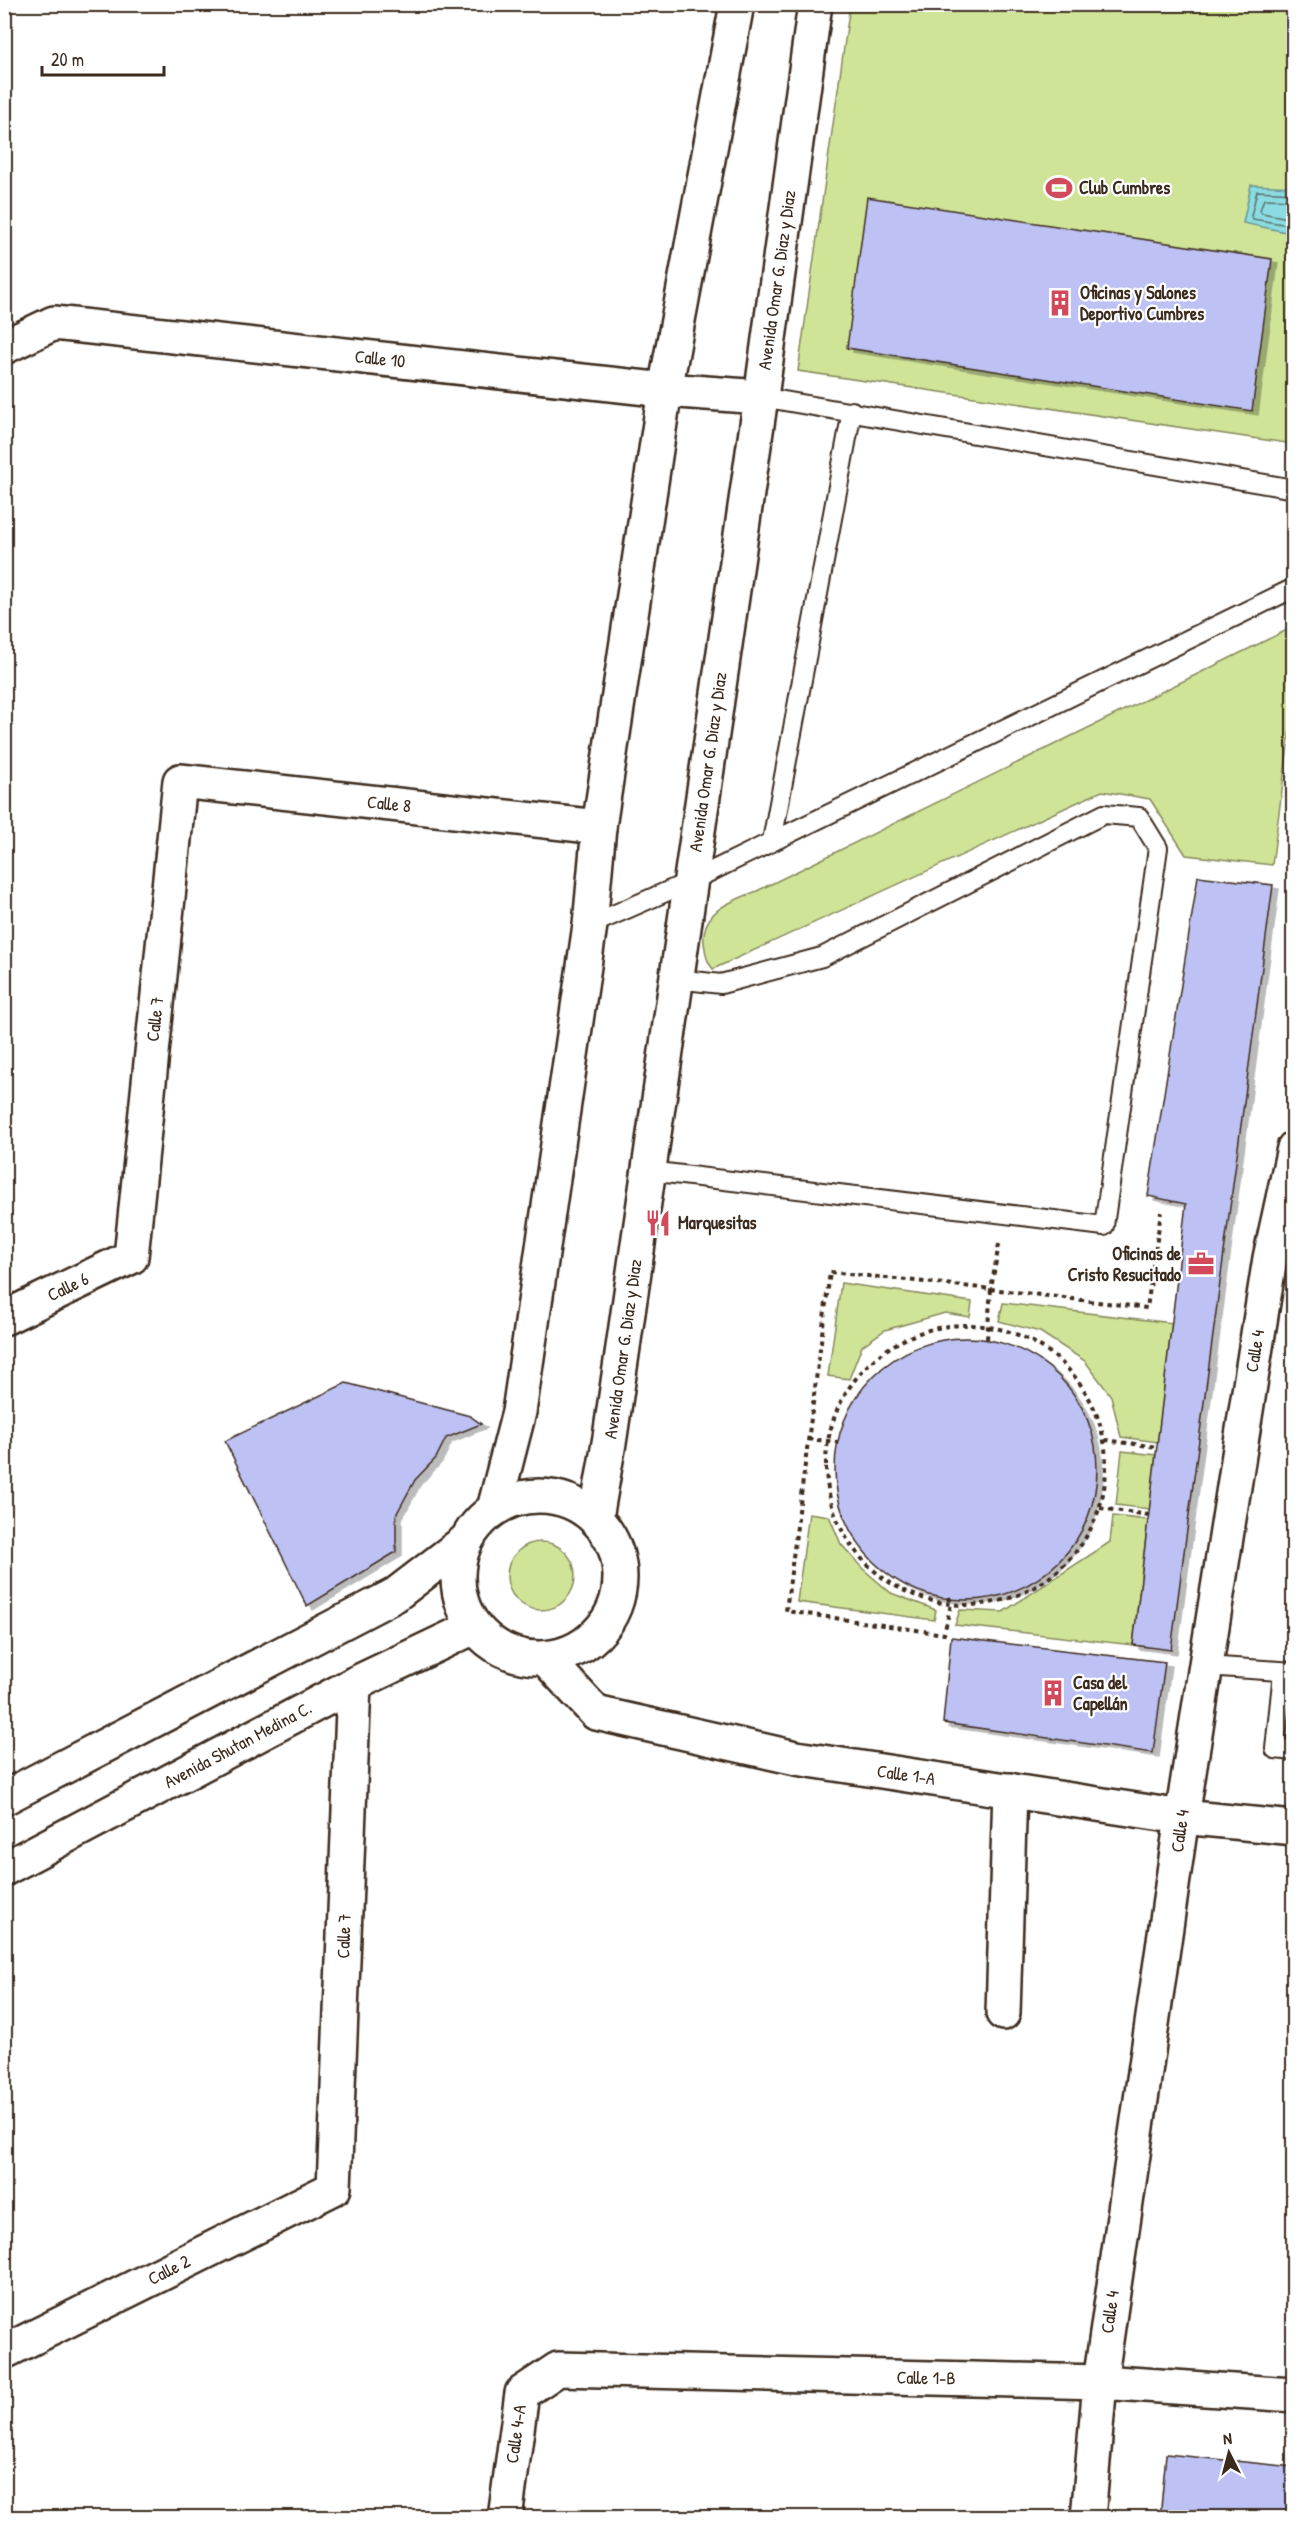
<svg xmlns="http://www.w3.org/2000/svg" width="1298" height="2522" viewBox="0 0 1298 2522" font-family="'Patrick Hand',sans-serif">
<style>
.green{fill:#d0e498;stroke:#86875b;stroke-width:1.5}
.water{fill:#8adce2;stroke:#6a9594;stroke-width:1.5}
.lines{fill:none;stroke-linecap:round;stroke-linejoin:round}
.shore{stroke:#5b716c;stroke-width:1.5}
.building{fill:#bdc1f3;stroke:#3b2a1e;stroke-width:1.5;filter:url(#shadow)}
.service-casing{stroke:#3b2a1e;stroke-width:22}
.minor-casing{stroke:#3b2a1e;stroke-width:38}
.tertiary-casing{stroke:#3b2a1e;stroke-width:38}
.path{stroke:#3b2a1e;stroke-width:4;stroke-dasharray:4.5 4.5;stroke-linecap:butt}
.service{stroke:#fff;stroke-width:18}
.minor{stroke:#fff;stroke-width:33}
.tertiary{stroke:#fff;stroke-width:33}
.labels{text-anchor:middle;stroke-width:4.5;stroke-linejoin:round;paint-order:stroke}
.poi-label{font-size:18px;font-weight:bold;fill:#3b2a1e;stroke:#fff;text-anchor:start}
.street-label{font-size:18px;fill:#3b2a1e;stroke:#fff}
</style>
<defs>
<filter id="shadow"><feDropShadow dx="6" dy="4" stdDeviation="0" flood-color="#0004"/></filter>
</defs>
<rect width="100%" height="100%" fill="#fff"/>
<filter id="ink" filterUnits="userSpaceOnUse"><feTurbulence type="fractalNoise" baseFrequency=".0167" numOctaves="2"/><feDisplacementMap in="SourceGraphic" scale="12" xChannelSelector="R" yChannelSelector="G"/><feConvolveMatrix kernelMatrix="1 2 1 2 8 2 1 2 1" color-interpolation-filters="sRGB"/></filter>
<g filter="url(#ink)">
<path class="green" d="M850,5H1293V444L798,371Z
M1293,627V708L1272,865L1186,855L1150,799L1102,791L713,969C706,961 706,954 704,943C701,910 732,901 757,891Z
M841,1283L972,1302L970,1317L945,1313L885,1330L862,1346L849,1379L828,1376Z
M1003,1303L1172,1323L1158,1442L1121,1437L1111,1396L1085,1361L1040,1332L999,1321Z
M1122,1451L1156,1455L1150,1509L1116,1505Z
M809,1513L829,1516L841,1544L863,1569L891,1593L936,1610L934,1620L797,1602Z
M1113,1516L1148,1520L1133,1645L955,1625L960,1610L1003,1612L1110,1542Z
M507 1576a34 34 0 1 1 68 0a34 34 0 1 1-68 0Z"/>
<path class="water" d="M1251,185L1293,187L1291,233L1243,223Z"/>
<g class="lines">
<path class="shore" d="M1294,193L1257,191L1251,216L1253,219L1294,226
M1294,200L1264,199L1260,210L1262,213L1294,219"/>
</g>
<path class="building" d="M867,197L1272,259L1252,411L847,348Z
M1198,876L1273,885L1171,1650L1133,1645L1186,1204L1148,1196Z
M835 1469a131 131 0 1 1 262 0a131 131 0 1 1-262 0Z
M346,1383L470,1416L481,1424L446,1438L436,1458L415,1480L396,1515V1552L307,1606L225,1441Z
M951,1637L1165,1662L1153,1753L943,1723Z
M1166,2454L1294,2467V2518H1160Z"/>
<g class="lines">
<g class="service-casing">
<path id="service" d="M761,397L1294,489
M772,841L852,411
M590,925L691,881L1294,588
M649,1171L1104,1226L1158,848L1139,817L1104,814L822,957L721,984L676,979
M1206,1666L1294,1672
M1283,1672L1275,1749L1294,1751"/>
</g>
<g class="minor-casing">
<path id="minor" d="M4,347L54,323L665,390L761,397
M4,1318L131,1257L180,781L599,827
M1003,2013L1010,1790
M4,2352L334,2188L354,1684
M505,2518L522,2393L558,2369L1100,2382L1294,2395
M1088,2518L1100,2382L1182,1817L1270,1258L1294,1148"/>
</g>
<g class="tertiary-casing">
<path id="tertiary" d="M458 1577a81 81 0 1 1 162 0a81 81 0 1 1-162 0Z
M494,1509L519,1412L590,925L599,827L665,390L737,4
M596,1518L610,1437L761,397L815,4
M545,1658L596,1713L796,1758L1182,1817L1294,1828
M4,1798L395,1595L464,1542
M4,1869L354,1684L474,1627"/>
</g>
<path class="path" d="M999,1244L991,1289L1147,1308L1161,1212
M826 1465a140 140 0 1 1 280 0a140 140 0 1 1-280 0Z
M808,1439L838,1442
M1105,1440L1157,1447
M1100,1508L1149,1515
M949,1597L951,1604L944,1634L786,1611L830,1272L991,1289L987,1339"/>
<use href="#service" class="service"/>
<use href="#minor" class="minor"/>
<use href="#tertiary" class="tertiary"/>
</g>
</g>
<defs>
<g id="stadium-bare" transform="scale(2.07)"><path d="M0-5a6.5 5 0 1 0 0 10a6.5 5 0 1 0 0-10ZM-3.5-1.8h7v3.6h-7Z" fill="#d1495b" stroke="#fff" stroke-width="2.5" paint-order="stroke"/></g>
<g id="building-bare" transform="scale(2.07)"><path d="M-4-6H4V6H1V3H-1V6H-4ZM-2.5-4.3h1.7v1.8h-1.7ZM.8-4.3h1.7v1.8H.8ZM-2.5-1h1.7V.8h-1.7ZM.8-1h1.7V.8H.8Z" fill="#d1495b" stroke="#fff" stroke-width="2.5" paint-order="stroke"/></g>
<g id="restaurant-bare" transform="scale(2.07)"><path d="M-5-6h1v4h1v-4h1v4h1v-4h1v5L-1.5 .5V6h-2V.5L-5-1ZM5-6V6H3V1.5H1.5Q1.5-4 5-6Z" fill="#d1495b" stroke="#fff" stroke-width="2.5" paint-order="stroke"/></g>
<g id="office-bare" transform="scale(2.07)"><path d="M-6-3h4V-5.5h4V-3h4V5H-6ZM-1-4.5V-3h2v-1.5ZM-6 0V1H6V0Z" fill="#d1495b" stroke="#fff" stroke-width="2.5" paint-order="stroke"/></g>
</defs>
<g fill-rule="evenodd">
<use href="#stadium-bare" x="1059" y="188"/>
<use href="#building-bare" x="1060" y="303"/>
<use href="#restaurant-bare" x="658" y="1223"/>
<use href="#office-bare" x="1201" y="1264"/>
<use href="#building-bare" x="1053" y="1693"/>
</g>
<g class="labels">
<g class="poi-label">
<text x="1079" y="194">Club Cumbres</text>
<text x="1080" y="299">Oficinas y Salones<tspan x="1080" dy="21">Deportivo Cumbres</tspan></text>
<text x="678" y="1229">Marquesitas</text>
<text x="1181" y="1260" text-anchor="end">Oficinas de<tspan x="1181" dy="21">Cristo Resucitado</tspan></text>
<text x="1073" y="1689">Casa del<tspan x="1073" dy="21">Capellán</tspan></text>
</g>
<g class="street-label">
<text transform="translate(777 280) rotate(-82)" y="6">Avenida Omar G. Diaz y Diaz</text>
<text transform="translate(380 359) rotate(6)" y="6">Calle 10</text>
<text transform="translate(708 762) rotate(-82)" y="6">Avenida Omar G. Diaz y Diaz</text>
<text transform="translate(389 804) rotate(6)" y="6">Calle 8</text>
<text transform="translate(155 1019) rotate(-84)" y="6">Calle 7</text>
<text transform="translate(68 1287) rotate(-26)" y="6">Calle 6</text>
<text transform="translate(623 1349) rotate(-82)" y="6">Avenida Omar G. Diaz y Diaz</text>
<text transform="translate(1255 1351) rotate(-81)" y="6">Calle 4</text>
<text transform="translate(238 1745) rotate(-28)" y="6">Avenida Shutan Medina C.</text>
<text transform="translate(906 1775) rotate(8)" y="6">Calle 1-A</text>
<text transform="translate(1180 1831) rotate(-82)" y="6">Calle 4</text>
<text transform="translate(344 1936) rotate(-88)" y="6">Calle 7</text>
<text transform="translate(169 2270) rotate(-27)" y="6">Calle 2</text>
<text transform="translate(1110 2312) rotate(-82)" y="6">Calle 4</text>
<text transform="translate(926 2378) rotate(1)" y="6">Calle 1-B</text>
<text transform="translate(516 2434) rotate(-82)" y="6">Calle 4-A</text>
</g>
</g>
<rect width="1298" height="2522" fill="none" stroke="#fff" stroke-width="24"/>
<rect x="12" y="12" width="1274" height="2498" fill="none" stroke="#3b2a1e" stroke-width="2" filter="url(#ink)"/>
<g transform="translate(1229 2453) rotate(354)" stroke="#ffffff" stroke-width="4.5" paint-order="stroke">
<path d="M0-4.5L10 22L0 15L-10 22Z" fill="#3b2a1e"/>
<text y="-9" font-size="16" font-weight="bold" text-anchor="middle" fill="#3b2a1e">N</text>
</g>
<path d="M42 66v9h122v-9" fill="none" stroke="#3b2a1e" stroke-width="3"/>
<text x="51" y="66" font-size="18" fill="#3b2a1e" stroke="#ffffff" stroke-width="4.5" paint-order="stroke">20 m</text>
</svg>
